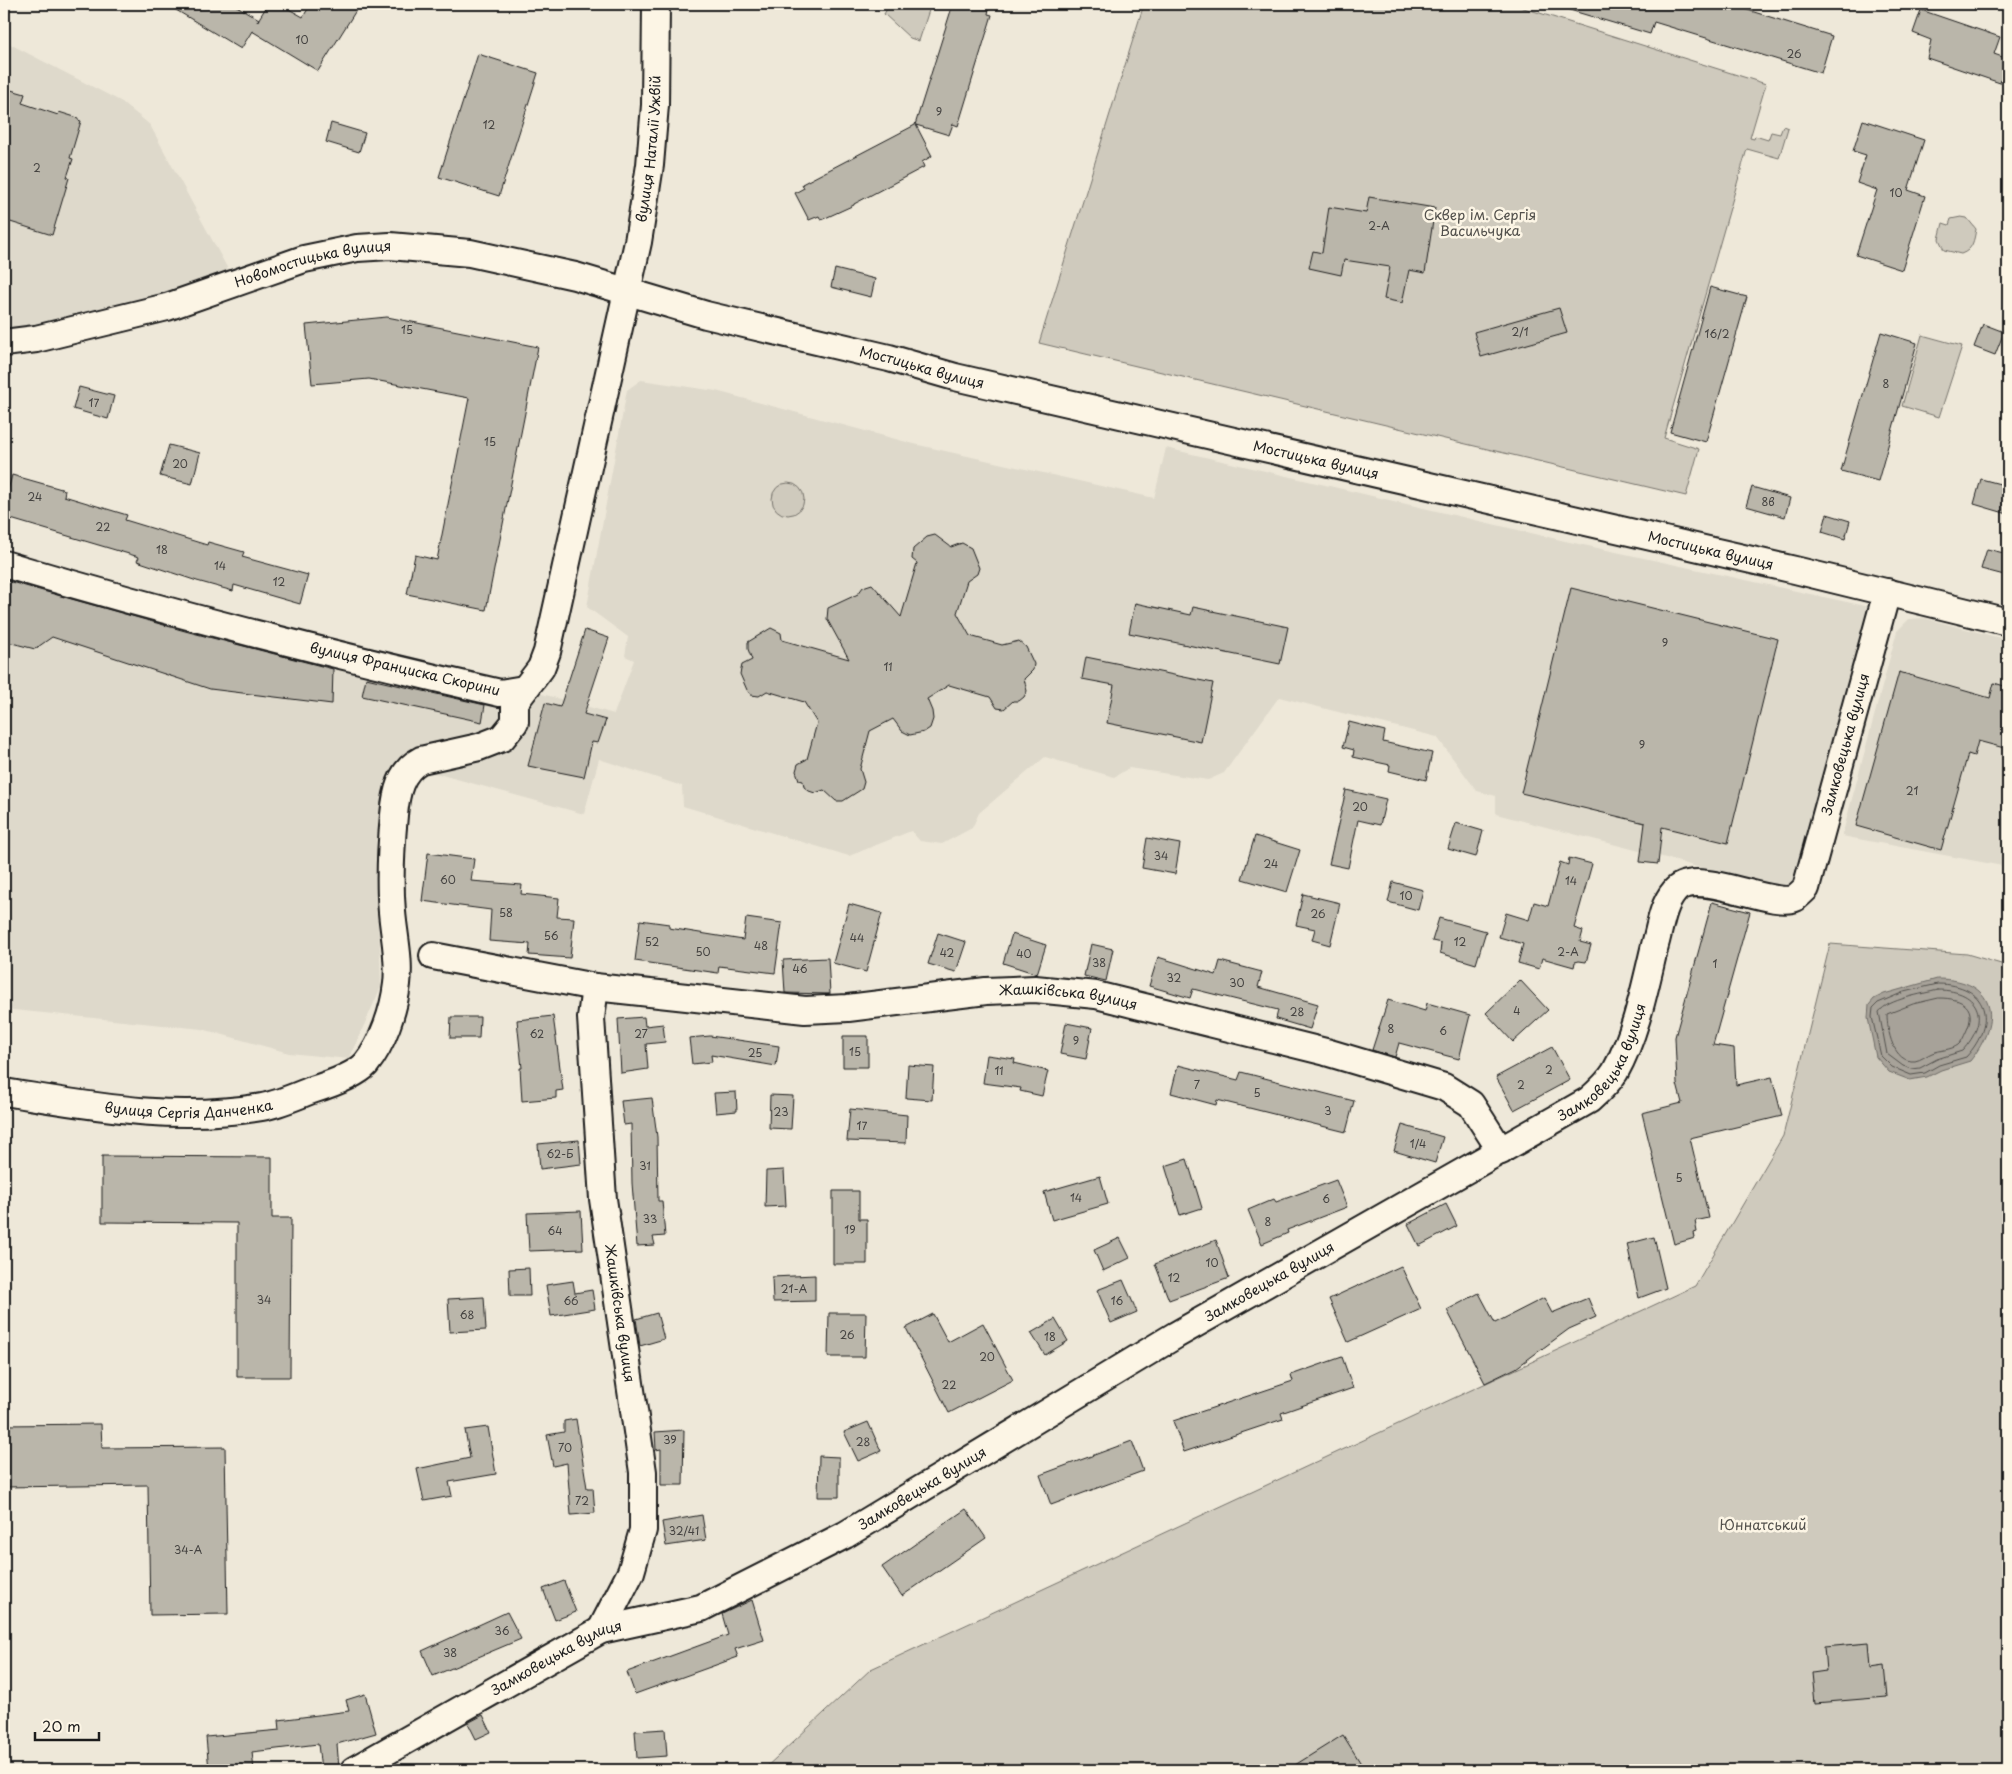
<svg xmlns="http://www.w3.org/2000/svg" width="2012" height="1774" viewBox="0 0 2012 1774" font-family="'Playpen Sans',sans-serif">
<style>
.built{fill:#ded9cb}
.green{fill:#cfcabd;stroke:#76736c}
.water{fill:#a7a299;stroke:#6f6c67}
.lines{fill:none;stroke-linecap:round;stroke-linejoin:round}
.shore{stroke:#54524e;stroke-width:1}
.building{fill:#bab6aa;stroke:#1c1c1c}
.minor-casing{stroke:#1c1c1c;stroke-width:30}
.minor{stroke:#fcf5e5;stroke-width:26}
.labels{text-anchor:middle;stroke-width:5;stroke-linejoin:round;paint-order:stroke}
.number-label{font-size:11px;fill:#444240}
.street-label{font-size:14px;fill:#1c1c1c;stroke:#fcf5e5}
.park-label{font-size:14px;fill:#52504c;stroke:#fcf5e5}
</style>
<rect width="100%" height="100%" fill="#eee8d9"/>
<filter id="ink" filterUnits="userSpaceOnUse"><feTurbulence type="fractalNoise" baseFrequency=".02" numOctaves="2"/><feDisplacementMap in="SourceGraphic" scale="10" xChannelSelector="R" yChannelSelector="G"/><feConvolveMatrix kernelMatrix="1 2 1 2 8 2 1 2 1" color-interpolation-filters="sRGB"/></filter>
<g filter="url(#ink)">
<path class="built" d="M4,41L122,102L150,125L230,273L147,302L4,333Z
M641,380L716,391L914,444L1154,498L1166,448L1565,541L1879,609L1802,888L1785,893L1659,856L1496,814V796L1477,791L1437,737L1279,697L1224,773L1208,780L1129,768L1114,777L1045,757L979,813L972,828L942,844L920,841L911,831L849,856L683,806L682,786L599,759L584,814L398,763L384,787L378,876L381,987L349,1059L289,1053L202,1029L4,1009V560L524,689L614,714L634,660L625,656L628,637L587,607L627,390Z
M1924,618L2008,640V867L1842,836L1897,631L1909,619Z"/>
<path class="green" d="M890,4H931L919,41L910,38L884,14Z
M1144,4H1511L1766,84L1750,138L1754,139L1755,136L1768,140L1771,132L1780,134L1783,126L1788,128L1779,158L1747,149L1664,438L1699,449L1686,496L1039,343Z
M1961,217L1967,218L1976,229C1974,240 1973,250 1961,254L1944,250L1939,239L1943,223L1949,225L1951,219Z
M1922,335L1962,346L1939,417L1902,406Z
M772 499a16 16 0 1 1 32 0a16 16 0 1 1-32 0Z
M1830,944L1967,954L2008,966V1770H763L871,1669L1695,1286L1783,1136Z"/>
<path class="water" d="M1937,979C1996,979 2003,1020 1970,1061L1941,1070L1927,1077L1910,1080L1889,1072L1876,1057L1868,1018L1869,1005L1874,999L1884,994Z"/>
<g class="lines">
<path class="shore" d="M1938,984C1988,984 1998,1022 1966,1057L1939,1065L1925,1073L1911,1075L1892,1067L1881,1056L1872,1017L1873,1008L1878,1003L1904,992Z
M1938,990C1982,990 1990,1021 1962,1051L1937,1059L1920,1068L1912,1069L1903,1066L1887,1054L1879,1012C1888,999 1923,994 1938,990Z
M1939,998C1963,998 1978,1007 1966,1032C1964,1036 1962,1042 1958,1045C1951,1050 1940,1050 1932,1053C1927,1055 1921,1060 1915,1061C1893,1063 1887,1030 1887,1014L1913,1004Z"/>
</g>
<path class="building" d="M166,4H233L259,19L257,22L268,4H280L303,17L311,4H360L318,71L252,31L241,49Z
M953,4H990L988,14L992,15L958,126L953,124L949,135L916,125L932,156L922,162L924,167L854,204V205L821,220L819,216L809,220L795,193L804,188L802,184L915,125Z
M1564,4H1728L1832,36L1821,73L1654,22L1650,34L1563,8Z
M1921,10L2000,37L1994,54L2008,59L2000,83L1927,58L1931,40L1913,33Z
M478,54L538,73L499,196L439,177Z
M4,88L25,94L22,103L58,115L59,112L78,118V120L81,121L70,158L73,159L67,177L69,178L52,235L4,220Z
M1863,120L1924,140L1908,190L1925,196L1902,270L1856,255L1877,190L1857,183L1866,155L1853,151Z
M331,123L365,133L359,152L326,142Z
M1369,197L1435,208L1425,273L1409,270L1402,303L1384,299L1390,267L1344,260L1341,275L1309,268L1313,251L1322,253L1329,207L1366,213Z
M835,269L875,279L871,297L831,287Z
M1710,287L1747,297L1706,442L1670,432Z
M1559,308L1567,333L1481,357L1474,332Z
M387,317L538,347L486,610L407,594L415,555L437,560L469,398L369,379L312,384L306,325Z
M1983,324L2004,332L1995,355L1974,347Z
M1881,332L1917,343L1878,481L1841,471Z
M79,387L114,396L108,419L73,409Z
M169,445L200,453L192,484L160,476Z
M12,475L65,490L64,496L127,515L125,520L207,545L208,542L244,552L242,557L308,575L300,604L234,585L233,591L197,581L137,561L139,557L4,517V505Z
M1981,479L2008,486V514L1974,504Z
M1752,487L1790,498L1785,517L1746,506Z
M1827,514L1850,521L1845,539L1822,532Z
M935,535L951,547L962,543L971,548L979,568L977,574L967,581L957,613L970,636L1002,645L1019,641L1026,647L1034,664L1033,670L1024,679L1027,691L1024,697L1019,701H1013L1004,709L997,708L990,697L949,685L927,699L932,711L933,719L930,728L924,732L910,735L902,731L893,719L870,731L860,769L864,782L862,789L843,801H836L824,790L815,793L809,791L804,787L803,781L799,780L796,771L798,764L807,759L817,723L804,702L767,691L759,696L751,695L747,690L740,674L742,665L752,660L748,649V642L771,628L781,633L782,640L849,659L827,619L828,608L858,594L863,587L872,584L901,617L917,563L912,559L913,549L927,537Z
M1987,549L2008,554V576L1981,569Z
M4,580L185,631L333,669L332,704L210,689L52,637L35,649L4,641Z
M1571,588L1778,639L1728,843L1662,827L1658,864L1640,862L1645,823L1521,793Z
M1135,603L1191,615L1193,607L1288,627L1280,664L1129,633Z
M585,630L609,638L584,714L606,720L598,743L592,742L584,777L528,766L545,703L560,707Z
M1086,657L1213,683L1201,742L1107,723L1114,685L1082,679Z
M1899,672L1990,698L1994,683L2008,687V749L1978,741L1974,756L1968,754L1941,850L1856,826Z
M366,678L485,705L482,722L362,696Z
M1349,722L1385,731L1383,742L1432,753L1426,780L1389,771L1390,765L1353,757L1354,750L1343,747Z
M1346,790L1386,799L1380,825L1358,820L1348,868L1329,864Z
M1456,823L1483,831L1476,857L1448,849Z
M1255,836L1300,850L1287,892L1242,879Z
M1147,838L1180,844L1175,874L1142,868Z
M428,853L474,859L471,881L522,885L521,894L559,898L557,917L574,918L570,958L529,955L530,944L489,941L491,910L422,901Z
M1569,858L1592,864L1574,928L1583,931L1580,942L1591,945L1586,962L1579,961L1575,962L1574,967L1542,958L1539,969L1518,963L1523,944L1499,937L1506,913L1529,920L1534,902L1548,906L1560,862L1568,865Z
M1393,882L1423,890L1418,910L1388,902Z
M1303,894L1340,903L1330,945L1312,940L1315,929L1296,925Z
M1712,902L1750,912L1713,1045L1734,1048L1736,1085L1772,1077L1782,1116L1690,1138L1709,1218L1695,1221L1697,1232L1694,1233L1695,1238L1674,1244L1642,1113L1682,1103L1677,1084L1675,1037Z
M849,904L882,913L866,972L833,963Z
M746,918L782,923L775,973L719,966L718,973L635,961L640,920L669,924V928L743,940Z
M1439,918L1486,931L1476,964L1440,953L1441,943L1432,941Z
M938,933L966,942L956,972L928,964Z
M1012,934L1046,945L1037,974L1003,963Z
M1091,944L1113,949L1106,981L1084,976Z
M1158,957L1216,975L1220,961L1262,972L1258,987L1318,1004L1310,1029L1276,1019L1278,1010L1193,989L1190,998L1149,986Z
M828,958L830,994L785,993L783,960Z
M1520,980L1548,1010L1513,1042L1486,1013Z
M1388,1000L1425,1011L1427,1003L1470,1015L1459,1059L1399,1043L1395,1057L1372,1050Z
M553,1016L563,1090L556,1091V1098L522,1101L520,1068H522L517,1020Z
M451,1017H480L479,1038H450Z
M644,1017L645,1026L663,1024L665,1042L646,1044L648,1069L621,1073L618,1019Z
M1066,1023L1092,1028L1086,1059L1060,1054Z
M710,1036L779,1046L776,1066L711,1055L712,1062L692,1064L689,1038Z
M843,1036H868V1067H843Z
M1552,1047L1570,1080L1514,1110L1496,1077Z
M987,1055L1015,1059L1014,1063L1048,1071L1042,1096L1020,1091L1021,1088L983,1083Z
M908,1065L934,1067L932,1100L906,1098Z
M1178,1065L1238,1080L1241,1072L1354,1101L1346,1132L1217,1100L1216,1105L1171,1093Z
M736,1092L737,1111L716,1113L714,1093Z
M770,1095L793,1096L791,1129L769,1128Z
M652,1098L657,1137L658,1201H662L665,1236L653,1237L655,1245L637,1246L632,1183L631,1124L624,1125L621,1101Z
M850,1109L907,1115L906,1143L847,1141Z
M1402,1125L1443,1137L1435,1163L1394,1151Z
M579,1140L581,1164L540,1169L538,1144Z
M102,1156L272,1157V1218H291L290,1377H237V1223L102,1222Z
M1187,1159L1202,1208L1180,1215L1165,1166Z
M784,1170L786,1206L765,1207L766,1171Z
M1100,1176L1108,1204L1052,1220L1044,1192Z
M1336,1180L1347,1207L1287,1230L1288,1233L1262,1244L1248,1210L1274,1199L1276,1202Z
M833,1191H859V1219H867V1264H833Z
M1446,1204L1457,1226L1419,1246L1408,1224Z
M581,1211L583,1249L529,1251L527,1213Z
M1654,1237L1666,1288L1639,1298L1627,1244Z
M1120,1238L1130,1258L1103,1271L1094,1250Z
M1216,1240L1229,1278L1169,1300L1155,1264Z
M1401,1266L1421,1309L1348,1342L1329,1299Z
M529,1268L530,1296H510L509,1269Z
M815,1275V1301L773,1302L772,1277Z
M1123,1280L1137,1312L1111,1323L1097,1290Z
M573,1281L575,1293L592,1290L595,1309L551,1316L546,1285Z
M1479,1293L1495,1323L1544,1298L1552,1313L1588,1298L1596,1317L1569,1329L1516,1368L1485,1383L1447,1310Z
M484,1297L486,1330L450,1332L448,1299Z
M657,1313L664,1339L640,1346L636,1319Z
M829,1313H866L865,1357H828Z
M933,1314L948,1342L983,1323L1013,1380L949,1413L906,1328Z
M1055,1319L1068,1341L1045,1355L1031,1333Z
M1342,1357L1353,1388L1281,1413L1283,1419L1184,1452L1173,1421L1293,1381L1291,1375Z
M576,1419L587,1488H593L595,1513L571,1515L567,1463L553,1466L547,1435L564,1432V1421Z
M868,1422L881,1451L858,1461L844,1432Z
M101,1424L102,1448L225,1447L228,1614L150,1615L148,1485L4,1487V1425Z
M488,1427L496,1474L449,1482L452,1496L424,1501L417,1469L470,1458L465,1430Z
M684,1430L683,1485H661V1449L656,1450L655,1432Z
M1132,1441L1143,1471L1051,1505L1040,1475Z
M819,1456L839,1457V1497H818Z
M966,1509L986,1538L902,1596L882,1567Z
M702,1515L706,1540L666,1546L662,1522Z
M564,1581L576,1612L555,1620L543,1589Z
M752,1600L764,1640L735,1649L738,1657L635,1694L627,1672L728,1635L722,1614Z
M507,1612L521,1639L433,1676L422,1651Z
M1868,1643L1870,1668L1884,1666L1887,1697L1815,1703L1812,1673L1826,1671L1824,1647Z
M365,1694L376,1733L337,1744L339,1769L321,1770L318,1744L252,1752L254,1770H209L206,1737L280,1730L279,1720L349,1711L346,1700Z
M483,1715L491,1732L476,1739L468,1723Z
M665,1729L667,1756L637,1758L635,1731Z
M1343,1735L1365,1770H1287Z"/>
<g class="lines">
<g class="minor-casing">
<g id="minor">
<path id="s1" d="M4,343L36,339L167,307L304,259L357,248L390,246L470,253L575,276L706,315L889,358L955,377L1795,570L2008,622"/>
<path d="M4,564C168,613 333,655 500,693L524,689"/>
<path id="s2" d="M433,956L595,987L805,1010L848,1008L986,991L1035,989L1096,995L1326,1052L1444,1087L1471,1104L1501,1151"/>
<path id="s3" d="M595,987L591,1018L603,1199L643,1472V1530L631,1572L601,1630"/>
<path id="s4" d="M4,1092C93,1106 172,1122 262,1107C279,1104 296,1096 312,1090C328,1085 355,1076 366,1064C383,1043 394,1010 397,984C400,959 394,936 392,912C389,879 391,847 394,815C396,793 400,771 421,760L479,747L502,738L515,722V702L541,668L547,652L638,242L650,165L655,105L656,4"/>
<path id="s5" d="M354,1770L601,1630L701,1608L845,1535L1176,1335L1589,1100C1598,1092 1608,1083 1615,1072C1636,1034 1645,987 1655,945C1660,928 1662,906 1674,892C1694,865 1772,909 1795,898C1799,895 1803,891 1806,888L1887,592"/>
</g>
</g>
<use href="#minor" class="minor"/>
</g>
</g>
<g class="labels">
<g class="number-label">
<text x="302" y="44">10</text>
<text x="1794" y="58">26</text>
<text x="939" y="116">9</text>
<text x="489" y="129">12</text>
<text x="37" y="172">2</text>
<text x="1896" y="197">10</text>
<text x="1379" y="230">2-А</text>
<text x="407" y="334">15</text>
<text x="1520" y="336">2/1</text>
<text x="1717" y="338">16/2</text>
<text x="1886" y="388">8</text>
<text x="94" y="407">17</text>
<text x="490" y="446">15</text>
<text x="180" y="468">20</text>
<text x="35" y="501">24</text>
<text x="1768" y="506">8в</text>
<text x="103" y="531">22</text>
<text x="162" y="554">18</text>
<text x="220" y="570">14</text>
<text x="279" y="586">12</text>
<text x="1665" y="647">9</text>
<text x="888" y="671">11</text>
<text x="1642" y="749">9</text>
<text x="1912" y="795">21</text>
<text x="1360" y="811">20</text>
<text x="1161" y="860">34</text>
<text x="1271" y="868">24</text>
<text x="448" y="884">60</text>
<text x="1571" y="885">14</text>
<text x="1406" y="900">10</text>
<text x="506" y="917">58</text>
<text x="1318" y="918">26</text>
<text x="551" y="940">56</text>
<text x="857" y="942">44</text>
<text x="652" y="946">52</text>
<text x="1460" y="946">12</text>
<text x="761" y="950">48</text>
<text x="703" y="956">50</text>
<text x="1568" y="956">2-А</text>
<text x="947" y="957">42</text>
<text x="1024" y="958">40</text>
<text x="1099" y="967">38</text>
<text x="1715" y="968">1</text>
<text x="800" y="973">46</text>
<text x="1174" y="982">32</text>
<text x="1237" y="987">30</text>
<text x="1517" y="1015">4</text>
<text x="1297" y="1016">28</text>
<text x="1391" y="1033">8</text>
<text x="1443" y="1035">6</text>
<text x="537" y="1038">62</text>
<text x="641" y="1038">27</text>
<text x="1076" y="1045">9</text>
<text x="855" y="1056">15</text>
<text x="755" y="1057">25</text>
<text x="1549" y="1074">2</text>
<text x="999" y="1075">11</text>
<text x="1197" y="1089">7</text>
<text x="1521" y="1089">2</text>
<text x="1257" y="1097">5</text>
<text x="1328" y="1115">3</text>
<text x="781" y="1116">23</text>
<text x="862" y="1130">17</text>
<text x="1418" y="1148">1/4</text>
<text x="560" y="1158">62-Б</text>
<text x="645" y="1170">31</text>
<text x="1679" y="1182">5</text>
<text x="1076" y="1202">14</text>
<text x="1326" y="1203">6</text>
<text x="650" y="1223">33</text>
<text x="1268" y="1226">8</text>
<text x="850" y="1234">19</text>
<text x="555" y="1235">64</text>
<text x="1212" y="1267">10</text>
<text x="1174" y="1282">12</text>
<text x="794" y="1293">21-А</text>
<text x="264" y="1304">34</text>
<text x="571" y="1305">66</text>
<text x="1117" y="1305">16</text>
<text x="467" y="1319">68</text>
<text x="847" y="1339">26</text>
<text x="1050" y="1341">18</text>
<text x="987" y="1361">20</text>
<text x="949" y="1389">22</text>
<text x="670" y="1444">39</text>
<text x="863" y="1446">28</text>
<text x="565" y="1452">70</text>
<text x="582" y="1505">72</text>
<text x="684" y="1535">32/41</text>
<text x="188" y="1554">34-А</text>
<text x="502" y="1635">36</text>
<text x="450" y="1657">38</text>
</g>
<g class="street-label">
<text dy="5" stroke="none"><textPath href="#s4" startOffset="1392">вулиця Наталії Ужвій</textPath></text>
<text dy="5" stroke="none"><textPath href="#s1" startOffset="320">Новомостицька вулиця</textPath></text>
<text dy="5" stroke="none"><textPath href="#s1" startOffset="946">Мостицька вулиця</textPath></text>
<text dy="5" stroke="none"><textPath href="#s1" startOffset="1351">Мостицька вулиця</textPath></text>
<text dy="5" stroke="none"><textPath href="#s1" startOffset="1756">Мостицька вулиця</textPath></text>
<text transform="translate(405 669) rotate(13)" y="5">вулиця Франциска Скорини</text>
<text dy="5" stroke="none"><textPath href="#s5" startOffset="1928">Замковецька вулиця</textPath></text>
<text dy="5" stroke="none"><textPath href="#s2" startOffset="641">Жашківська вулиця</textPath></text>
<text dy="5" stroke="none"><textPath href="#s5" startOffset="1448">Замковецька вулиця</textPath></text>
<text dy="5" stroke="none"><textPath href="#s4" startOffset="186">вулиця Сергія Данченка</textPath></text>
<text dy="5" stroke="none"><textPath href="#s5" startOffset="1042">Замковецька вулиця</textPath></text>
<text dy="5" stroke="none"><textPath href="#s3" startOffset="328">Жашківська вулиця</textPath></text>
<text dy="5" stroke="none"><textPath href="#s5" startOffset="638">Замковецька вулиця</textPath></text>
<text dy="5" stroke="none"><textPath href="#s5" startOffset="232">Замковецька вулиця</textPath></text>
</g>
<g class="park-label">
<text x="1480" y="220">Сквер ім. Сергія<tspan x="1480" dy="16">Васильчука</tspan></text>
<text x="1763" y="1530">Юннатський</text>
</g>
</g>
<rect width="2012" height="1774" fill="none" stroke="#fcf5e5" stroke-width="20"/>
<rect x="10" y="10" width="1992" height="1754" fill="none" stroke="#1c1c1c" stroke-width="2" filter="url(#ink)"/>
<path d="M35 1732v8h64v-8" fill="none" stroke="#1c1c1c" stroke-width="2.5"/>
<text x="42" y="1732" font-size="15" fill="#1c1c1c" stroke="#fcf5e5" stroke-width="4" paint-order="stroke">20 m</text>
</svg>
